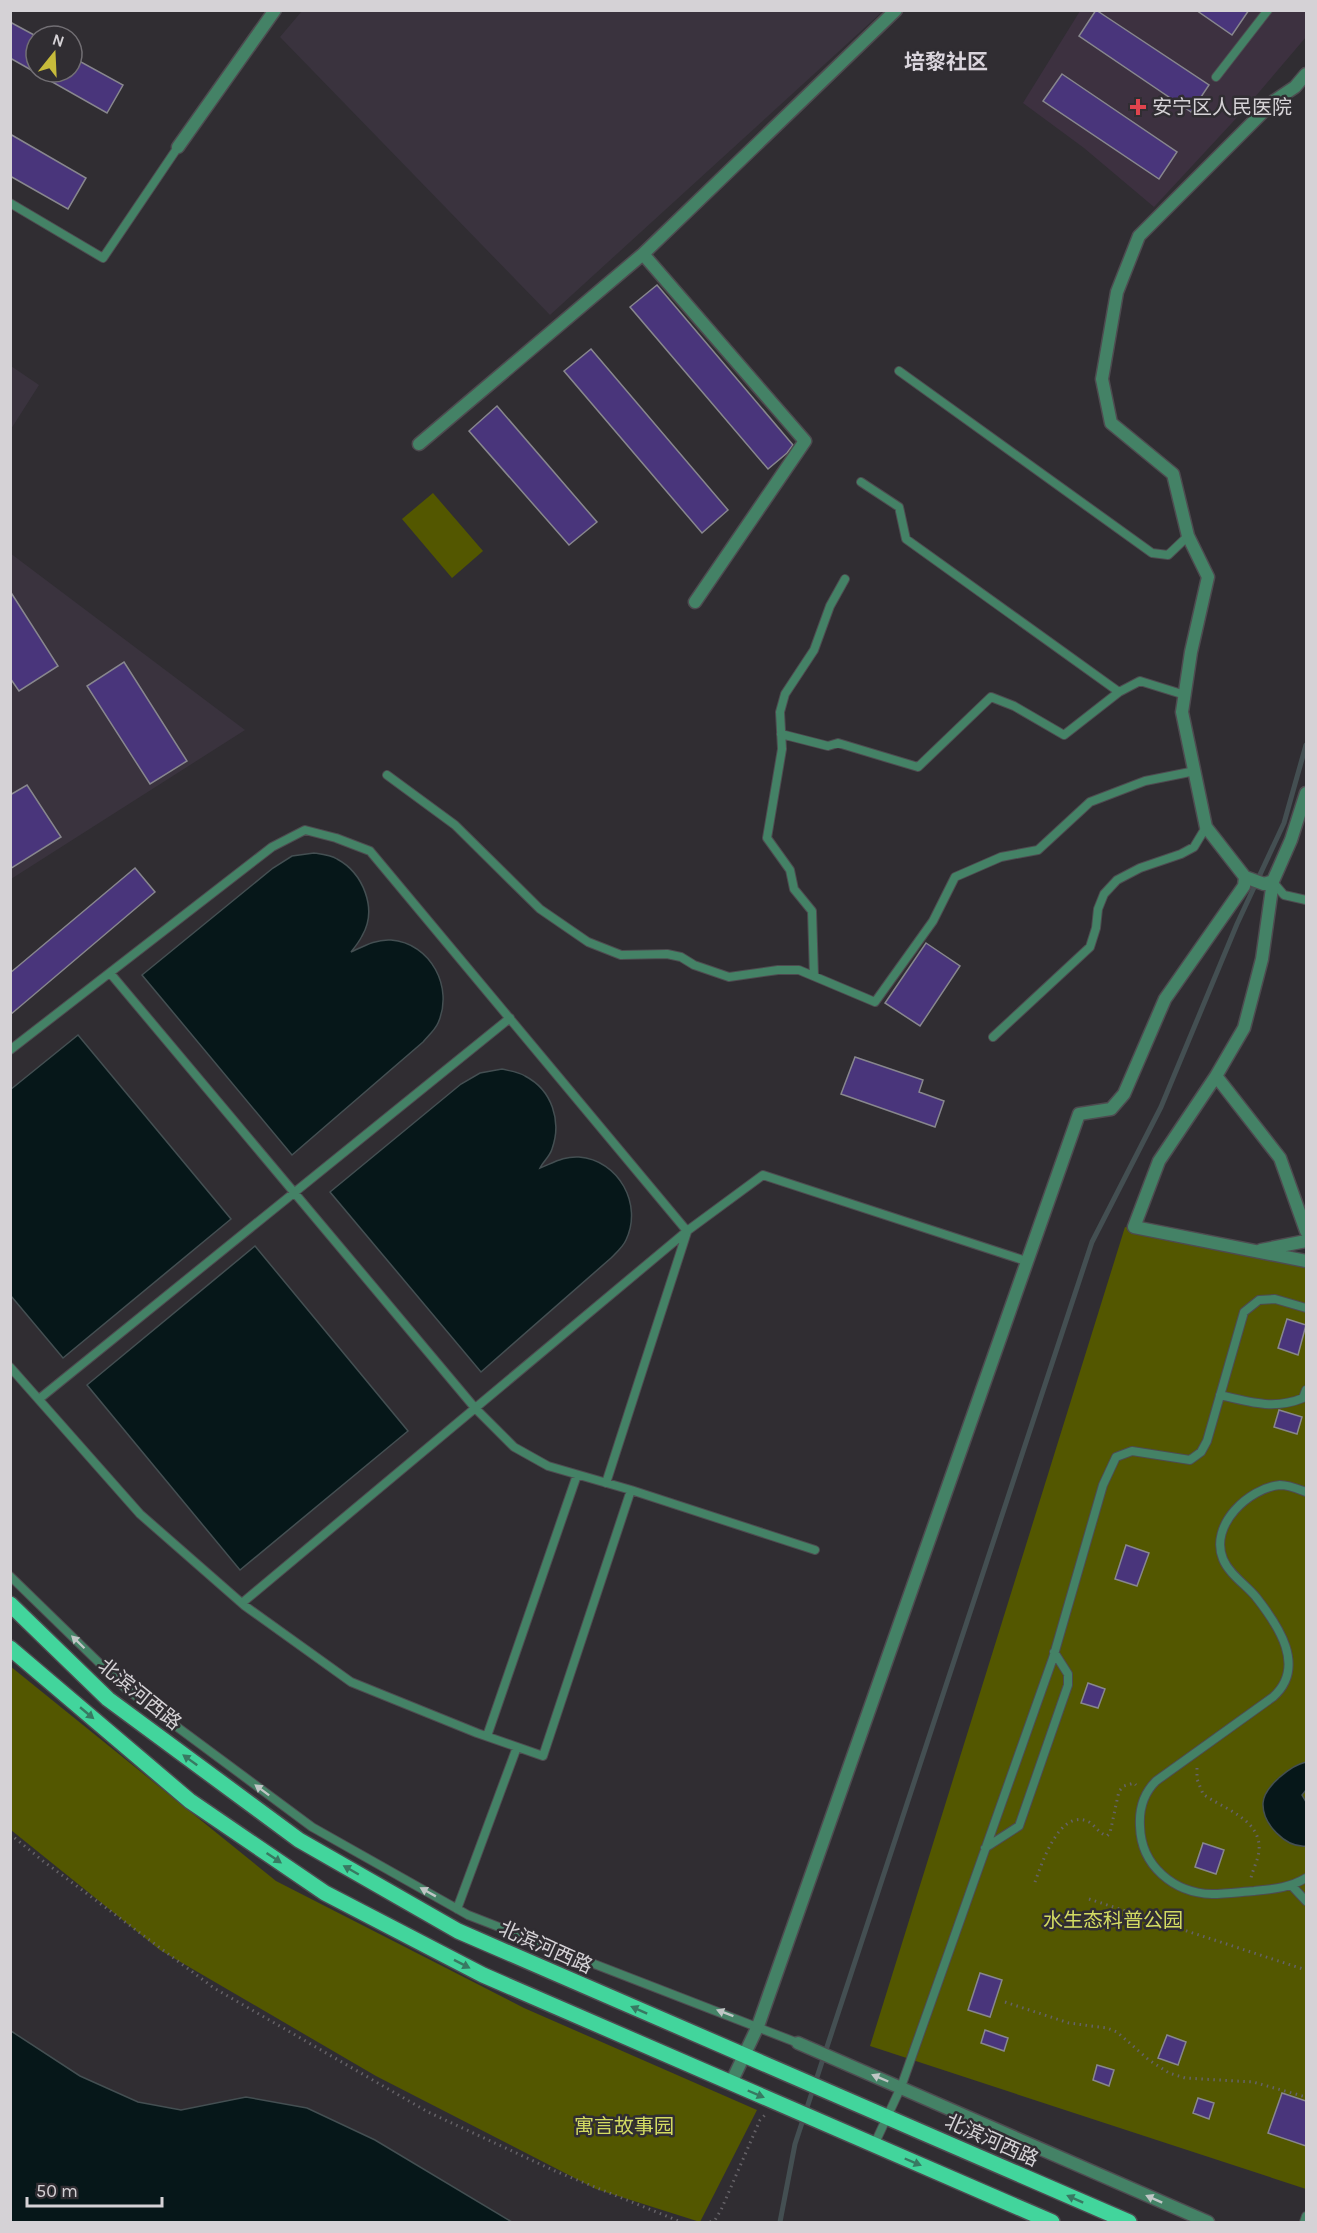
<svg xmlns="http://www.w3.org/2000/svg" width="1317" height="2233" viewBox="0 0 1317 2233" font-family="Karla,'Noto Sans SC',sans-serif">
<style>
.built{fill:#3a333e}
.medical{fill:#3d3140}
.green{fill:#535700}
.water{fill:#061719;stroke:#444f52;stroke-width:1.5}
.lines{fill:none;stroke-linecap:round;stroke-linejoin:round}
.stream{stroke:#444f52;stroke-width:5}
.building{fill:#49357b;stroke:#88878e;stroke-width:1.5}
.lane-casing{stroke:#4e4b50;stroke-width:10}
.street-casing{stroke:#4e4b50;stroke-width:15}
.primary-casing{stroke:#4e4b50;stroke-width:18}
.path{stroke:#656267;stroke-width:3;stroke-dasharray:1.5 4.5;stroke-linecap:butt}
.lane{stroke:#448266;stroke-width:8}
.street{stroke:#448266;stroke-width:12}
.primary{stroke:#42d59c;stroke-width:15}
.oneway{fill:#bfc6c5}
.oneway2{fill:#387962}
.health-dot{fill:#e0444e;stroke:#302d32;stroke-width:2}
.labels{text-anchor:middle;stroke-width:5;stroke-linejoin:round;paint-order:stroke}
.poi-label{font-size:20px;fill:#d5d2d6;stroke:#302d32;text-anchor:start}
.street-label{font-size:20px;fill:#d5d2d6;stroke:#302d32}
.park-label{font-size:20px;fill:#d3db62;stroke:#302d32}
.neighbourhood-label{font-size:21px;font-weight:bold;fill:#dad5dd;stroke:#302d32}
</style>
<rect width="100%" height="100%" fill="#302d32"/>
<path class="built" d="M302,11V10L883,11L550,315L280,37Z
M11,366L39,385L11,429Z
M10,553L245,730L11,879H10Z"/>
<path class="medical" d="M1080,11H1306V37L1243,111L1154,207L1084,148L1023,103Z"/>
<path class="green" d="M433,493L483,551L452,578L402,519Z
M1125,1227L1306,1265V2189L870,2046Z
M10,1666L276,1881L524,2008L757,2110L700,2222L596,2189L376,2076L160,1950L11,1830Z"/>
<path class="water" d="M314,853C321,854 331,855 337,859C363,873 378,909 362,936C359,942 355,947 351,952C364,946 376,939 391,940C431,943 454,988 438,1023C435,1030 428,1036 423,1042L292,1155L142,975L273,868L292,856Z
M78,1035L231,1219L63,1358L11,1296L10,1090Z
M502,1069C510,1071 519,1072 525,1076C552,1090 562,1121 552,1149C550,1156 543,1162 540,1168C553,1163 564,1156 579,1157C619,1160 643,1205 626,1240C623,1247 616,1253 611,1258L481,1372L330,1192L461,1084L480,1073Z
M255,1246L408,1431L240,1570L87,1385Z
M1306,1762V1790L1302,1795L1306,1802V1846C1286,1848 1262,1824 1263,1803C1264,1786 1292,1765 1306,1762Z
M11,2031L80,2076L138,2102L181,2110L246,2097L307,2108L375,2140L512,2222H11Z"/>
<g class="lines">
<path class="stream" d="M780,2222L795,2144L1092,1242L1161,1107L1237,924L1284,823L1306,745"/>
</g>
<path class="building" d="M1096,10L1209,85L1191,112L1079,36Z
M1196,10H1249L1232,35Z
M10,22L36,36V72H72V57L123,85L107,113L10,58Z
M1062,74L1177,152L1159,179L1043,101Z
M10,134L86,178L68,209L10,176Z
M657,285L793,445L787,453L768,469L630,307Z
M591,349L728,510L702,533L564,371Z
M497,406L597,522L569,545L469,431Z
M10,591L58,666L19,691L10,678Z
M124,662L187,761L150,784L87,686Z
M27,785L61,837L10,869V795Z
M135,868L155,892L10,1015V973Z
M926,943L960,966L920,1026L885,1003Z
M855,1057L923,1080L919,1092L944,1101L935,1127L841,1094Z
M1287,1319L1306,1325L1298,1355L1278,1348Z
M1279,1410L1302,1417L1297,1434L1274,1427Z
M1126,1545L1149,1553L1137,1586L1115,1579Z
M1088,1683L1105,1689L1098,1708L1081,1703Z
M1203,1843L1224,1850L1216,1874L1195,1867Z
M980,1973L1002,1980L990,2017L968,2010Z
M985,2030L1008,2038L1004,2051L981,2043Z
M1167,2035L1186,2042L1178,2065L1158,2058Z
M1097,2065L1114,2070L1109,2086L1093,2080Z
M1282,2093L1306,2101V2146L1268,2133Z
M1198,2098L1214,2103L1209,2119L1193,2113Z"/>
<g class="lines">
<g class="lane-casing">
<path id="lane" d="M1216,77L1268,10
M10,203L103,258L178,147
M899,371L1152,553L1168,555L1188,536
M861,482L899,507L906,539L1119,692L1140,681L1185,695
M781,734L828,746L838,743L918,767L991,697L1014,706L1064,735L1119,692
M387,775L455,825L540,909L588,942L621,955L667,954L681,957L694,965L729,977L778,970H799L875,1002L933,921L955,877L1001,857L1038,850L1090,802L1145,781L1195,771
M1273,882L1284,895L1306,900
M110,973L475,1408L514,1447L548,1466L631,1490L815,1550
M814,976L812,911L794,889L790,870L767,838L782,749L780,712L785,694L814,650L830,606L845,579
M993,1037L1090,947L1096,928L1098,909L1104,894L1117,880L1140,868L1181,854L1194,847L1206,827
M10,1050L272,847L305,830L336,838L370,851L687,1231
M10,1367L140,1514L245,1606L351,1682L477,1733L543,1756L631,1490
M1220,1395C1249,1402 1275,1410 1303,1398L1306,1390
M39,1399L510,1018
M606,1483L687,1232
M1306,1492C1298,1489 1289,1485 1280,1485C1249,1488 1209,1525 1223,1559C1229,1574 1246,1585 1256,1597C1278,1625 1307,1667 1273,1697L1156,1781C1144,1793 1139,1809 1140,1826C1141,1866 1174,1893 1212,1894C1226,1894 1240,1892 1254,1891C1273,1889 1289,1888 1306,1878
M10,1576L126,1689L312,1827L468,1915L798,2043
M242,1603L687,1231L763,1175L1026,1261
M487,1736L577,1475
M985,1848L1019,1826L1068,1685V1674L1054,1652
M1292,1886L1306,1901
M457,1909L517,1747
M874,2145L901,2087L1053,1658L1103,1485L1116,1457L1132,1451L1190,1460L1201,1452L1207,1441L1244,1312L1259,1300L1275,1299L1306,1308
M1304,2222L1306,2216"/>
</g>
<g class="street-casing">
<path id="street" d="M178,147L275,10
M643,254L805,441L695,602
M419,444L643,254L896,10
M1245,877L1264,884L1273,881L1291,840L1306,793
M1273,881L1262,959L1244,1028L1216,1076L1159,1161L1134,1227L1306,1261
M1216,1076L1280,1158L1306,1231
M1261,1250L1306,1241
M798,2043L1208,2222
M731,2083L758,2026L1079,1114L1111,1109L1124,1094L1165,999L1244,886L1245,877L1206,827L1182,712L1191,652L1208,577L1188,536L1173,474L1111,423L1102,379L1117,292L1139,236L1274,101L1295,87L1306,74"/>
</g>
<g class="primary-casing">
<path id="primary" d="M10,1604L108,1699L299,1840L458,1931L1129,2222
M10,1648L190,1801L325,1893L483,1975L1052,2222"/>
</g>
<path class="path" d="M1197,1768V1779L1203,1794C1223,1809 1262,1819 1259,1851C1258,1860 1253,1869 1251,1878
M10,1834L43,1861L214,1988L428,2112L555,2171L681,2222
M1035,1882C1042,1863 1060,1807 1089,1822C1096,1826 1098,1833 1107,1836L1110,1833L1119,1791L1124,1786L1134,1783L1136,1785
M1089,1899L1306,1970
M1005,2002L1069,2023L1107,2028L1117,2032L1149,2060L1169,2073L1185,2078L1253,2082L1306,2097
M710,2222L715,2220L721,2210L760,2120L765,2115"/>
<use href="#lane" class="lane"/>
<use href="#street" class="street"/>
<use href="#primary" class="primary"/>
</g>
<defs><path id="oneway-solid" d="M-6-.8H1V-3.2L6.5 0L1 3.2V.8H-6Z" transform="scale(1.5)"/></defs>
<g class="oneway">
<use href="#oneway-solid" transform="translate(78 1642) rotate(-136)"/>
<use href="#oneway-solid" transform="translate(262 1790) rotate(-143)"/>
<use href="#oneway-solid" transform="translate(428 1892) rotate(-151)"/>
<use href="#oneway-solid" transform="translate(725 2013) rotate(-159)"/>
<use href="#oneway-solid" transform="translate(880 2078) rotate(-157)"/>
<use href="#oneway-solid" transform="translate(1154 2199) rotate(-156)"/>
</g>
<g class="oneway2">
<use href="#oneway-solid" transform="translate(87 1713) rotate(40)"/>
<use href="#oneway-solid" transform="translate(190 1760) rotate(-144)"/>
<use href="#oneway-solid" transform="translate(274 1858) rotate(34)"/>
<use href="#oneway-solid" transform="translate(351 1870) rotate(-150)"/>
<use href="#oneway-solid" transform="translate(462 1964) rotate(27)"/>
<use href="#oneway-solid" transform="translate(639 2010) rotate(-156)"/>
<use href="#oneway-solid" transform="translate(756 2094) rotate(23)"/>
<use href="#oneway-solid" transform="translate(913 2162) rotate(23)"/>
<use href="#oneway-solid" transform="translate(1075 2199) rotate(-156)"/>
</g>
<path class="health-dot" d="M1135 98h6v6h6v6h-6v6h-6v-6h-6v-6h6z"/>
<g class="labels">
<g class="poi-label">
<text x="1152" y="114">安宁区人民医院</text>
</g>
<g class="street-label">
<text transform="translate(140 1694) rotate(39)" y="7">北滨河西路</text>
<text transform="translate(546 1947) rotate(24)" y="7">北滨河西路</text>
<text transform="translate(992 2140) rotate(24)" y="7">北滨河西路</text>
</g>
<g class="park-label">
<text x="1113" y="1927">水生态科普公园</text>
<text x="624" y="2133">寓言故事园</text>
</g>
<g class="neighbourhood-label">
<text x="946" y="69">培黎社区</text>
</g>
</g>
<rect width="1317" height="2233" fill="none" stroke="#d5d2d6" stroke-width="24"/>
<g transform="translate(54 54) rotate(18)"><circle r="28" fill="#302d32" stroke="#726f74" stroke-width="1.5"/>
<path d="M0-4.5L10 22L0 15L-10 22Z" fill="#c7bb3b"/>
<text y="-9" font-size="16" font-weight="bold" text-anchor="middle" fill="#d5d2d6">N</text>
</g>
<path d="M27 2197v9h135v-9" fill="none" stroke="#d5d2d6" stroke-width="3"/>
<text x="36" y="2197" font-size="18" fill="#d5d2d6" stroke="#302d32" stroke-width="4.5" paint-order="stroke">50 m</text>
</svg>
